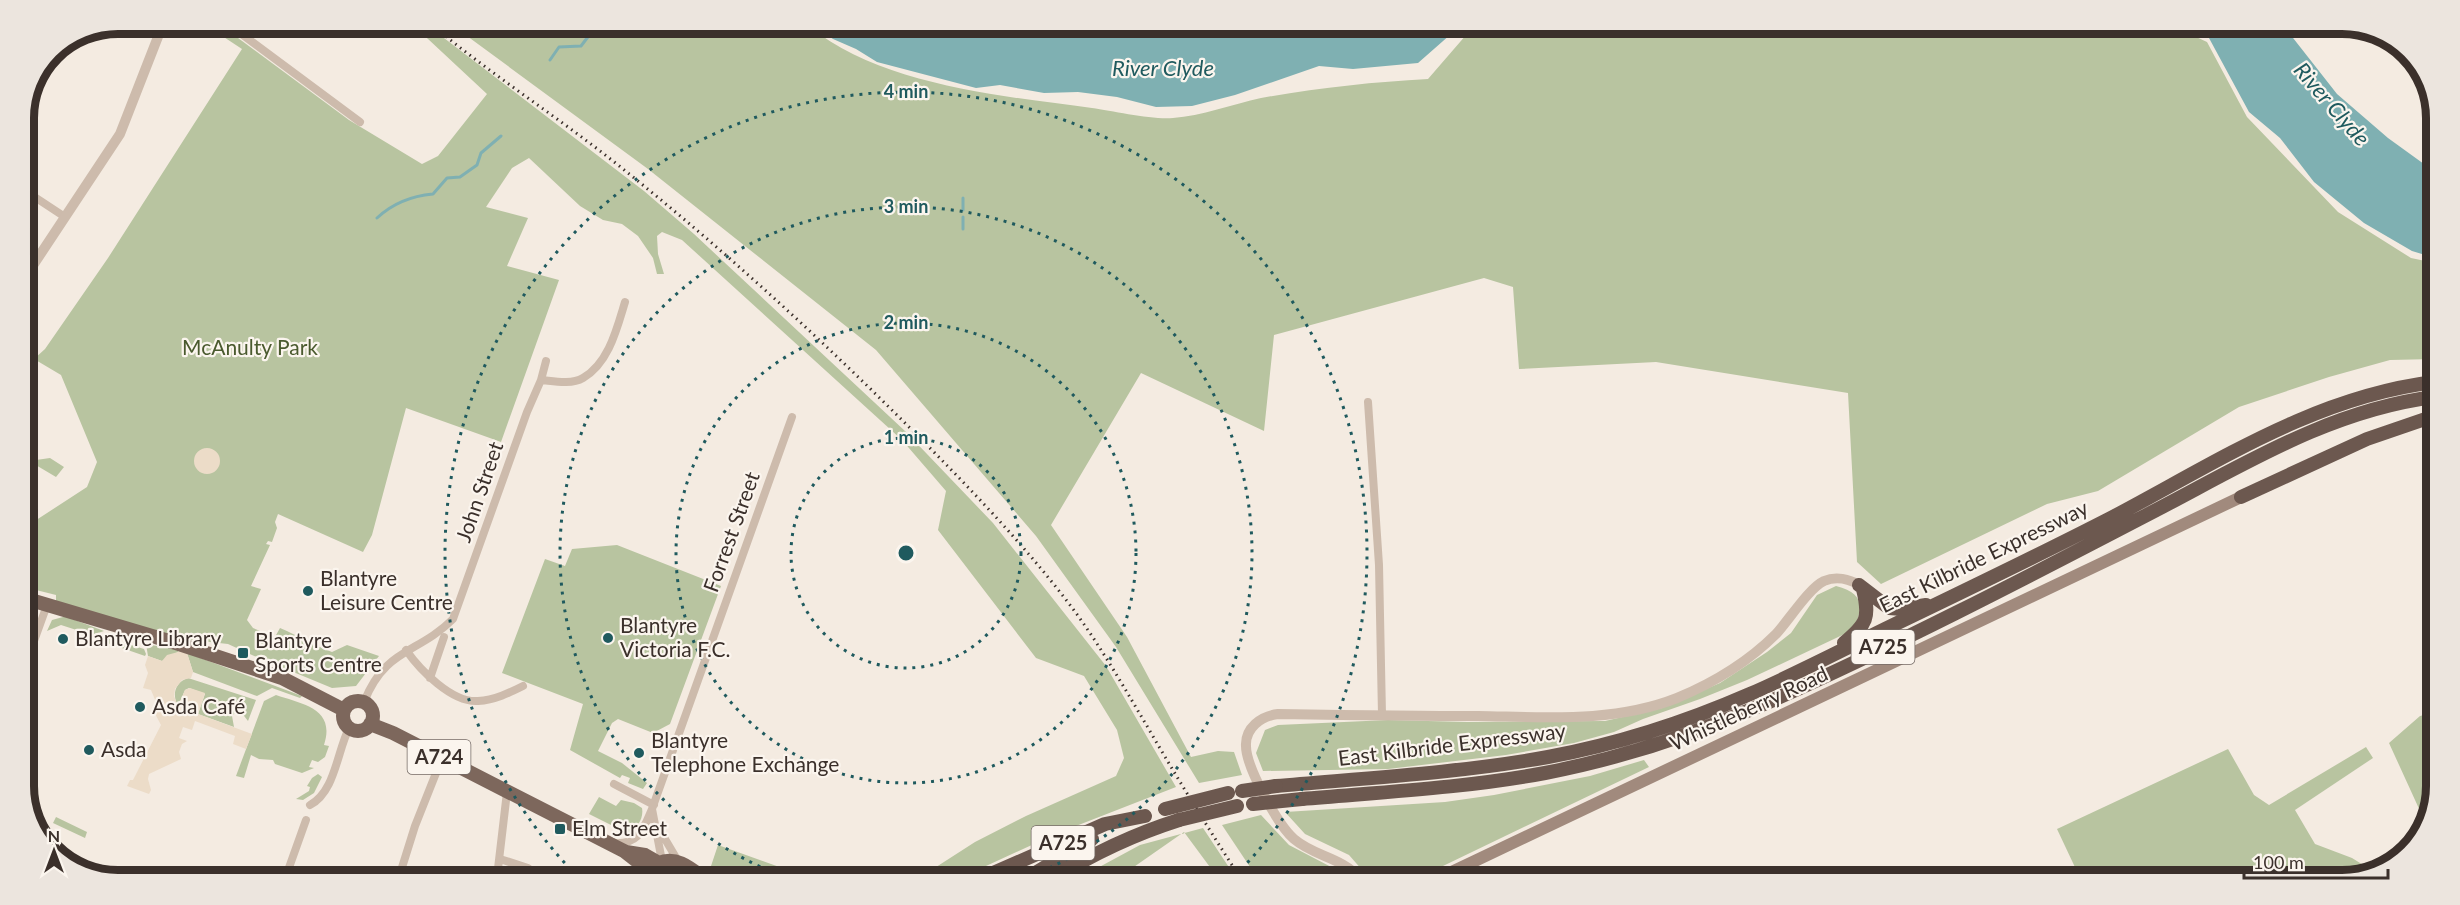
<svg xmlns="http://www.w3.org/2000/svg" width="2460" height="905" viewBox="0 0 2460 905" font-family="Lato,sans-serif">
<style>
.green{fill:#b8c4a0}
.plaza{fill:#ecdcc8}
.water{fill:#7fb0b2}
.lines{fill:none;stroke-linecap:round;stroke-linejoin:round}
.stream{stroke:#7fb0b2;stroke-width:3}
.minor{stroke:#cdbbac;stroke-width:8}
.tertiary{stroke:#cdbbac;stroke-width:10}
.secondary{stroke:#a18a7d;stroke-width:12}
.primary{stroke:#7d675c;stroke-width:14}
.trunk{stroke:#6c584f;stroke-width:14}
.rail{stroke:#3b302b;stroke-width:3;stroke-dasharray:1.5 4.5;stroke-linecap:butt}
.trunk-bridge{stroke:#6c584f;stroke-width:14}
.ring{fill:none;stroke:#1f5a5e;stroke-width:3;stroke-dasharray:3 6}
.poi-dot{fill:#1f5a5e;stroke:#fbf5ee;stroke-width:2}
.labels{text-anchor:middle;stroke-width:4.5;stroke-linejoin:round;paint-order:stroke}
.shield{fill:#fbf5ee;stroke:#756b66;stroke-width:1.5}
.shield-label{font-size:20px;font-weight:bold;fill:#3b302b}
.park-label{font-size:21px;fill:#4a5a2e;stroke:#fbf5ee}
.street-label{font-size:21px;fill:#3b302b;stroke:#fbf5ee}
.poi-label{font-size:21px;fill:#3b302b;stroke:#fbf5ee;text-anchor:start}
.water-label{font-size:22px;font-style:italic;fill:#1f5a5e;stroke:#fbf5ee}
.rim{fill:none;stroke:#3b302b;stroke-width:8}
.centre{fill:#1f5a5e;stroke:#fbf5ee;stroke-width:3}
.ring-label{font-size:18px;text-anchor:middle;font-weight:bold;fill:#1f5a5e;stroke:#fbf5ee;stroke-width:4.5;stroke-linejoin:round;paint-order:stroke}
</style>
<rect width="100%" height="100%" fill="#f4ebe1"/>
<path class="green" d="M204,24H219L349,120L422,164L438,156L487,94L413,25H427L644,191L694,234L905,431L993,523L1106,666L1176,787L1058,833L960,878H919L975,842L1026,816L1116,776L1124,758L1117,730L1084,676L1036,658L938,530L946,491L902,440L682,240L662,232L657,236L658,254L664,274H657L653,258L638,236L622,224L603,220L580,206L529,158L512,168L486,207L528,218L507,266L559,280L501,442L406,408L372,535L363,552L278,514L275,522L277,528L272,542L268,541L266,544L270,545L251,586L261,589L247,620L253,628L275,637L280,628C299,636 313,645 332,652L347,645L379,656L356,686L332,688L252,655L228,644L183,639L56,601V595L24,587V528L87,487L97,462L61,375L34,359L45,349L108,258L242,49Z
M452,25H488L509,38L514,25L809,26C880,85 1002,96 1092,108C1113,111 1153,120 1173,118C1201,116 1233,104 1261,98C1317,88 1372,82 1428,79L1473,27L2179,29L2207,42L2247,117L2338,212L2411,258L2435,263L2434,359L2390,360L2329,377L2239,407L2098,491L2047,504L1881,584L1857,562L1848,393L1656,362L1519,369L1513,287L1484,278L1274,335L1264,431L1141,373L1051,525L1127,637L1191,757L1218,751L1234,752L1242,775L1199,783L1116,647L1036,536L876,350L648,169Z
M50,458L64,467L56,477L29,461Z
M617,545L721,586L670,724L653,733L618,719L612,723L598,751L622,763L647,783L643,789L628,783L630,778L622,775L620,778L570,750L583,704L502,673L545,559L565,566L572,549Z
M1836,586C1864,593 1864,607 1853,630L1747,680L1700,699L1643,719L1614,732L1574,743L1506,755L1388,769L1263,771L1256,753L1265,730L1278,725L1388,720L1467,722L1605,721L1662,708L1720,683L1767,652L1791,633L1817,595Z
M63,617H67L104,631L92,635L61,625L47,631L52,620Z
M102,636L144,649L146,654L145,656L96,639Z
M146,644L179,650L178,652L162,661L148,656Z
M187,653L302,696L300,698L272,688L257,696L193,672Z
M188,678L256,700L248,721L241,712H236L232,716L234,727L198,714L205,694L189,688L185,690L179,704H177C172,693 176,682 188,678Z
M276,695C302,704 336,708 324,745L329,746L325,757L318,762L312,760L309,767L314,768L302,773L275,764L273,760L259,759L251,755L244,778L236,776L264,701Z
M2432,713L2431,817L2426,824L2389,743L2420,716Z
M2366,747L2373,758L2295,810L2315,844L2352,858L2373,871L2342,881L2081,880L2057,829L2228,749L2254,795L2269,805Z
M1644,760L1649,767L1416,879H1370L1349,855L1305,834L1285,812L1445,802L1494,795L1590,776Z
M318,774L322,777L314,793L303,800L296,799L309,791L310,787L307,786L312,778Z
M599,797L616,806L621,800L634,803L642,808C644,819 637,827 629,834L589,814Z
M1261,815L1289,845L1335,869L1344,879H1258L1222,825Z
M56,817L87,832L85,838L53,823Z
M1203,828L1236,878H1218L1184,832L1118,878H1079L1140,845Z
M718,845L810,878L712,877L708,875Z"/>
<path class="plaza" d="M194 461a13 13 0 1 1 26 0a13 13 0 1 1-26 0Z
M179,650L187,653L193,672L191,678L182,680L175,689L174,696L177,704H179L185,690L190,688L205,693L198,714L252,734L246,749L233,744L235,736L195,721L192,730L183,727L179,738L187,741L182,744L179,752L181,759L149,774L148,779L151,790L149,794L127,786L130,780H133L161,725L153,710L156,702L151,690L143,688L148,673L145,665L148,656L162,661L167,655L178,652Z"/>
<path class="water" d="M814,26L1459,27L1418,63L1353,69L1319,66L1235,95L1192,106L1156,107L1117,97L1078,92L1044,93L1000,85L976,88L877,62L856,49L833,39Z
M2186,29H2286L2337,94L2388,138L2435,172V258L2412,251L2364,223L2314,182L2280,138L2249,112L2209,38Z"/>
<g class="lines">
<path class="stream" d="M550,60L559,47L581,46L597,25
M963,198V210
M963,217V229
M377,218C393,203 411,196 433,194L447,178L460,177L477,165L481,153L501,136
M2308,881L2317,871L2340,881"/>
<path class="minor" d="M228,24L360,122
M24,190L65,217
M541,380C553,381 571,385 583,378C609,363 617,328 625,302
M1368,402L1379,565L1382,715
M406,650C420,670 452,703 478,701C495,700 509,693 523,686
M24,659L34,641L47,605
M430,678L444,637
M364,702C385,648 418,654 453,619L527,412L541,380L546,361
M614,784L654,805
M310,805C335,792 337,752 349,728
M657,829L662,834L678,861
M613,843C639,845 643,830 652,809
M500,859L528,868
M662,861L652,809L792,417
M286,876L306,820
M399,877L415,826L442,758
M497,877L507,792"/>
<path class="tertiary" d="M24,279L120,134L163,24
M1361,879C1340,856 1315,857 1294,839C1278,825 1246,767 1246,746C1245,728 1261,716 1278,714C1345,715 1412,716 1478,716C1545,717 1614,723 1677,698C1713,683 1748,662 1776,634C1789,620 1809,588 1824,581C1836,576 1849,579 1859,585"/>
<path class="secondary" d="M1437,879L2241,497"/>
<path class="primary" d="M24,598L179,644L282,678L344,710
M343 716a15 15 0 1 1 30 0a15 15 0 1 1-30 0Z
M370,724L393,733L624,851L656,876
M626,852L645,855L659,863
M656,877L655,869L659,863C675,856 689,867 702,877"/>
<path class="trunk" d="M2241,497L2367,439L2434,416
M1859,585L1889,608L1902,609L1926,605
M1844,643C1867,624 1870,618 1863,589
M1276,786C1367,778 1459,773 1548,757C1618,744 1686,722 1750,694C1796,674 1840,651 1885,629C1960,593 2035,557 2109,519C2214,464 2313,397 2434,382
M1302,799C1383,792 1465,788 1545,773C1623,758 1698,733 1771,701C1894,646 2018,582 2137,520C2234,471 2324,411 2434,397
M982,878L1105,824L1145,816
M1027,878L1092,839
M1054,878C1094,853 1135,834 1179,820"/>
<path class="rail" d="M432,25C493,76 561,119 623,169C723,249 819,337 910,428C965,483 1019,539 1067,601C1097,640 1122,684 1147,726C1177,778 1208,828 1241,879"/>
<path class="trunk-bridge" d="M1242,791L1276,786
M1253,804L1302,799
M1165,809L1228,793
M1179,820L1237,806"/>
</g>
<g class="ring">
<circle cx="906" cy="553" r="115"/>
<circle cx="906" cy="553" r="230"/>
<path d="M785 877A346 346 0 1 1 1027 877"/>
<path d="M577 876A461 461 0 1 1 1235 876"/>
</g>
<g class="poi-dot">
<circle cx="308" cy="591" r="6"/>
<circle cx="608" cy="638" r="6"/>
<circle cx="63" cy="639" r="6"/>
<rect x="237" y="647" width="12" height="12" rx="3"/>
<circle cx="140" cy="707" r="6"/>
<circle cx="89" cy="750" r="6"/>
<circle cx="639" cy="753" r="6"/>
<rect x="554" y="823" width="12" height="12" rx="3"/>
</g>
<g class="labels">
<g class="shield">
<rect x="1851.5" y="630" width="63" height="34" rx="4.5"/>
<rect x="407.5" y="740" width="63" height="34" rx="4.5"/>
<rect x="1031.5" y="826" width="63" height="34" rx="4.5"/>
</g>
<g class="shield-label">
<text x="1883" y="654">A725</text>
<text x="439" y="764">A724</text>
<text x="1063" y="850">A725</text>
</g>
<g class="park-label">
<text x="250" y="355">McAnulty Park</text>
</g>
<g class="street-label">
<text transform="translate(480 492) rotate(-71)" y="7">John Street</text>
<text transform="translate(732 532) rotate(-70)" y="7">Forrest Street</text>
<text transform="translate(1984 557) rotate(-26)" y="7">East Kilbride Expressway</text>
<text transform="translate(1749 709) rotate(-25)" y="7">Whistleberry Road</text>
<text transform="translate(1452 745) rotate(-7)" y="7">East Kilbride Expressway</text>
</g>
<g class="poi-label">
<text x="320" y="586">Blantyre<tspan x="320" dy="24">Leisure Centre</tspan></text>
<text x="620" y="633">Blantyre<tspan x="620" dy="24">Victoria F.C.</tspan></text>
<text x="75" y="646">Blantyre Library</text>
<text x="255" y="648">Blantyre<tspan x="255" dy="24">Sports Centre</tspan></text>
<text x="152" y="714">Asda Café</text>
<text x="651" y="748">Blantyre<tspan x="651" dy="24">Telephone Exchange</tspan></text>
<text x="101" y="757">Asda</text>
<text x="572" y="836">Elm Street</text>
</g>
<g class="water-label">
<text x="1163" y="76">River Clyde</text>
<text transform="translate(2332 104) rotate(49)" y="8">River Clyde</text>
</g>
</g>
<path d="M0 0H2460V905H0ZM118 34H2342A84 84 0 0 1 2426 118V786A84 84 0 0 1 2342 870H118A84 84 0 0 1 34 786V118A84 84 0 0 1 118 34Z" fill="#ece5de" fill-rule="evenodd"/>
<path class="rim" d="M118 34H2342A84 84 0 0 1 2426 118V786A84 84 0 0 1 2342 870H118A84 84 0 0 1 34 786V118A84 84 0 0 1 118 34Z"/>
<circle cx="906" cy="553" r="9" class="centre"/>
<g class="ring-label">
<text x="906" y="98">4 min</text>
<text x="906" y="213">3 min</text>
<text x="906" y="329">2 min</text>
<text x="906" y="444">1 min</text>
</g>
<g transform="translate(54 851)" stroke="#fbf5ee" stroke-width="4.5" paint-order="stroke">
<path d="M0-4.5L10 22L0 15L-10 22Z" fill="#3b302b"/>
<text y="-9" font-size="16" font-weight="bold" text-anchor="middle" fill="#3b302b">N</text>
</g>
<path d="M2244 869v9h144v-9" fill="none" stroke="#3b302b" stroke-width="3"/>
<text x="2253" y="869" font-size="18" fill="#3b302b" stroke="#fbf5ee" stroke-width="4.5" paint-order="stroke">100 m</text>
</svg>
